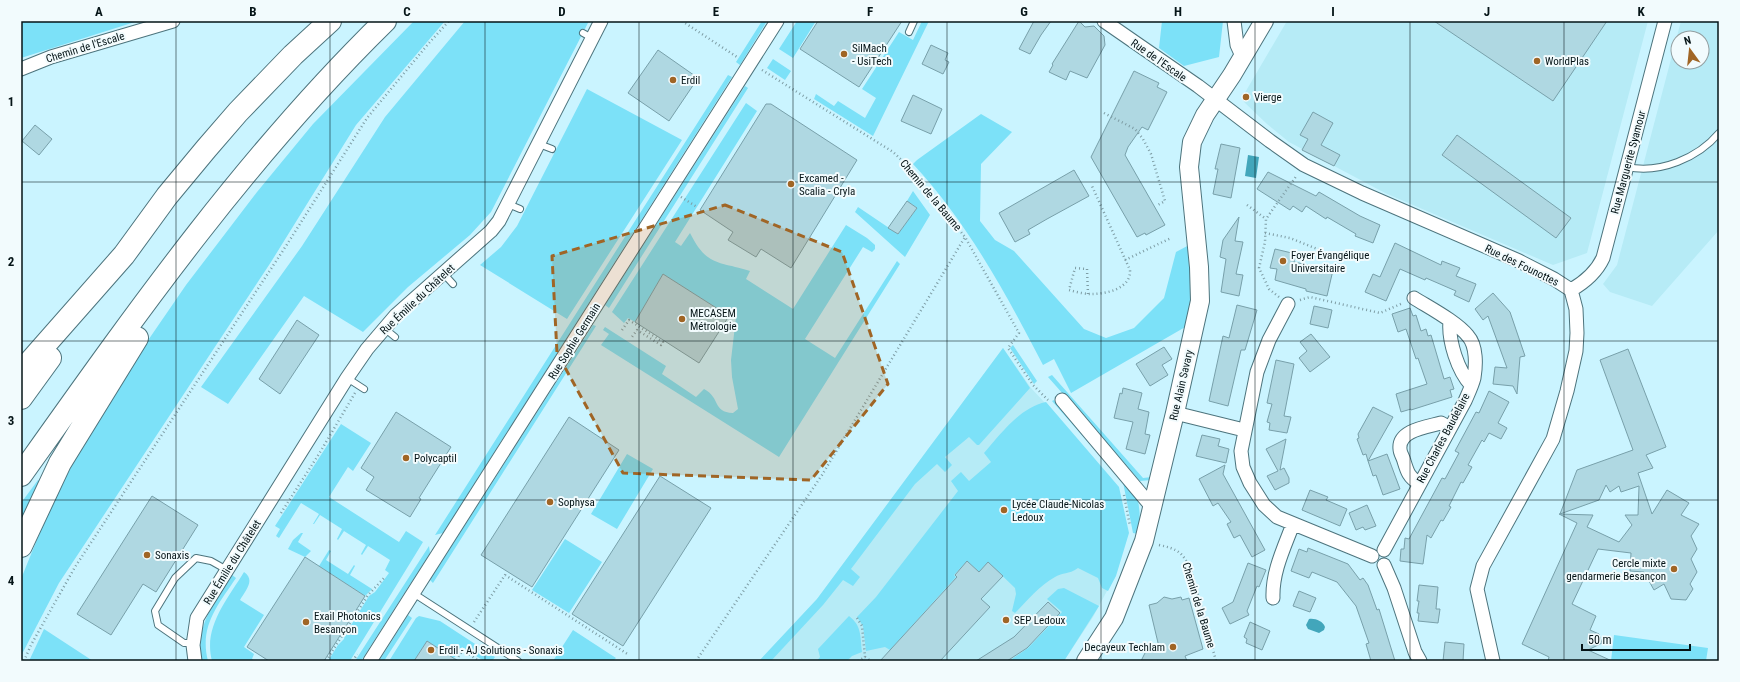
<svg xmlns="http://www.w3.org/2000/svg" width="1740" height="682" viewBox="0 0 1740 682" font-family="'Roboto Condensed',sans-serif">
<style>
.built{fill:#b6ebf6;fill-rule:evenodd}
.green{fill:#7ce1f8}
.water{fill:#42a6bb}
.building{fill:#afd8e2;stroke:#78a0aa}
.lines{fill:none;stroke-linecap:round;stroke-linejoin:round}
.lane-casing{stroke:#4d747d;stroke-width:8}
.street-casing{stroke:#4d747d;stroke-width:15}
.secondary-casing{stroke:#4d747d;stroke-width:20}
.highway-casing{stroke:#4d747d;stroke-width:24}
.path{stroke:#7e9da5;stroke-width:2.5;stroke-dasharray:1 3;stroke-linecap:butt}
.lane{stroke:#fff;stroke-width:6}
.street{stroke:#fff;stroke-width:13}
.secondary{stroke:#fff;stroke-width:18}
.highway{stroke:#fff;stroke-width:22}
.marked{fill:#a06525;fill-opacity:0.2;stroke:#a06525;stroke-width:3;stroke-dasharray:8 5;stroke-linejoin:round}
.grid{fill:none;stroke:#051417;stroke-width:1;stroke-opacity:0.55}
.poi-dot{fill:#a06525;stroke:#f2fbfd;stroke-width:1.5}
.labels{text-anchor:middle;stroke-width:4;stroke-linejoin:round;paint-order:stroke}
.street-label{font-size:11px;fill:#051417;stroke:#f2fbfd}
.poi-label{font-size:11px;fill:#051417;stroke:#f2fbfd;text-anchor:start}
.neatline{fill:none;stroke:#051417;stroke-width:1.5}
.grid-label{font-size:13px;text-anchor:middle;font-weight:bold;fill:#051417}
</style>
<rect width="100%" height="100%" fill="#caf4ff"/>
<path class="built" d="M1287,21H1648L1587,253L1553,265L1385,193L1289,142L1267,124L1244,102L1243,96Z
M1681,21H1719V230L1652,306L1610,292L1603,284L1617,265ZM1678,38H1702V62H1678Z
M1003,348L1031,388L1045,403L1115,576L1093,617L1064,661H759L817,599Z"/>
<path class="green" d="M21,21H138L21,58Z
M414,21H445L356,125L271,262L59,583L21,656V579L51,505L73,461L118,384L186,285L257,192L313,124Z
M465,21H589L491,212L470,235L408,287L363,332L304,296L228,404L201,387L302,246L385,117Z
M762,21H767L740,65L736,62Z
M797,21H816L793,58L779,49Z
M922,21H929L873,136L814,99L816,94L834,106L838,101L865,118L876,98L862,89L899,32L913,40Z
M1162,21H1223L1219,57L1184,66L1159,48Z
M773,59L791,71L785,80L767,68Z
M728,75L732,77L443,533L435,535Z
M745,86L748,88L609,308L605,305Z
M587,89L682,140L567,319L480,265L501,247L517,226Z
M746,103L757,111L675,242L681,246L690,233C707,267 719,261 750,271L746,279L793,309L846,225L867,238L875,245V249L872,252L863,247L805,339L835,358L897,261L900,264L779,457L601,345L609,334L603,330L605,327L666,366L662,374L696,397L704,389C721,398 712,412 733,413L738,409L732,377L731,360L736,317L729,316L663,274L635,322L628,318L624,323L612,312Z
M981,114L1012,132L981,164L980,221L995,240L1014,251L1084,329L1106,338L1134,328L1164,298L1176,252L1191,244L1193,291L1187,326L1071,393L1054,359L1043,365C1006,294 968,223 913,164L917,160Z
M913,191L930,215L905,257L855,212L858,207L898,234L917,208L907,201Z
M593,325L596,326L433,583L430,580Z
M1013,345L1037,381L1034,384L1010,348Z
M1003,348L1030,388L979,445H977L969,437L945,457L952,465L945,472L937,464L915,484L851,569L860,577L853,586L843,580L823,605L771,661H759L817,599Z
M1052,375L1143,478L1152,477L1151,480L1140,481L1048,377Z
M1054,400L1135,490C1140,505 1141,518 1138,534L1133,533L1123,482L1052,401Z
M1046,402L1119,487L1129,533L1116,576L1108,591L1102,588L1098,578L1078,568C1068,575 1063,572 1055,577C1039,586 1027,601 1015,613L1012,611L1016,594L1015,588L988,562L979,572L967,561L954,575L956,577L890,650L885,647L866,651L863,626L857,617L876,597L958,491L951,481L961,472L969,481L991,462L984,453C1001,434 1019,408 1046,402Z
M341,424L371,443L353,471L348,467L329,497L399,542L406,531L423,542L350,661H328L338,645L344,639L345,635L369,596L375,592L389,573L385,570L390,560L368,546L362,555L361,554L366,545L344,531L338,540L337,539L342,529L320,515L314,524H313L319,514L301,503L279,538L276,536L280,529L275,526Z
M627,454L653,469L617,529L591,514Z
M38,480L42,482L21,531V503Z
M301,533H303L298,542L311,551L305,557L288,549L293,540Z
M565,539L602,562L569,613L532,590Z
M429,546L430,553L361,661H355Z
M329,550L331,551L326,560L348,574L354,565L355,566L350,575L372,589L365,596L319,566Z
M244,572C256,580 245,591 240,600L264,615L244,647L254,654L252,659L255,661H212C203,627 227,600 244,572Z
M232,575L236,578C218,605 199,626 208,661H202C194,628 215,601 232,575Z
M1064,588L1099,606L1064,661H1009L1028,648L1062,612L1047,599L1058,589Z
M408,615L412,618L384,661H379Z
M419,616L440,621L495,657L492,661H484L462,647L454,658L427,641L414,661H389L416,618Z
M849,616C862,626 860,636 862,652L852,656L847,661H817L820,657L818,649Z
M44,629L93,661H29Z
M573,630L616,658L613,661H553Z
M1614,635L1708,648L1706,661H1611Z"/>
<path class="water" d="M1248,155L1259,157L1256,178L1245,176Z
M1309,619C1315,618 1323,621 1325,627L1324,630L1319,633L1308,629L1306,625Z"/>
<path class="building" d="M818,21H902L859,87L800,49Z
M1034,21H1051L1041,35L1030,54L1019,49Z
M1079,21L1085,27L1094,26L1104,36L1105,45L1087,78L1070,71L1066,80L1049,72L1053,65L1052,64Z
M1434,21H1607L1553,101Z
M931,45L948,53L945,60L949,62L943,74L922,64Z
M658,50L698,78L669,121L628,93Z
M1134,71L1159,83L1157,87L1167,92L1148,130L1142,127L1128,147L1125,155L1165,225L1146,235L1145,233L1137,237L1091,157Z
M913,95L942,109L931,134L901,121Z
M766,104H771L857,160L791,268L761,249L756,257L728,240L733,232L700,210Z
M1313,112L1333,123L1321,145L1340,155L1334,166L1302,150L1308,139L1300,135Z
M35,125L52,139L39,155L22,141Z
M1457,135L1571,218L1556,238L1442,155Z
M1221,144L1240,148L1231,198L1213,194L1218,169H1215Z
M1074,170L1089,196L1047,219L1028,230L1030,234L1015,242L999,213Z
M1268,172L1316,196L1319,192L1360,216L1380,225L1373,243L1355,236L1356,234L1327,217L1326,219L1306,206L1302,212L1293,206L1290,210L1257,189Z
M907,201L917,208L898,234L888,228Z
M1239,217L1235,241L1243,242L1236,274L1243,275L1239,296L1221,292L1226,259L1220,257L1223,240Z
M1395,243L1441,265L1442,261L1460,268L1456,276L1476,284L1469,302L1454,295L1456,291L1426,278L1425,280L1400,269L1386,301L1365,292L1373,274L1380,277Z
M1275,249L1296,254L1294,262L1333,270L1327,296L1306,291V289L1275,280L1277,269L1270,268Z
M663,274L729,316L699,363L635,322Z
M1493,293L1510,312L1525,356L1520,357L1517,394L1513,386L1493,384L1495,367L1507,368L1488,316L1483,320L1475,309Z
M1237,305L1257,310L1245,350H1241L1228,406L1209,401L1223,336L1229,338Z
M1314,306L1332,310L1328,328L1310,324Z
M1410,308L1413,316L1416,315L1421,331L1426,329L1428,336L1431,335L1444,379L1450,377L1454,389L1450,390L1452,397L1411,410V409L1401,412L1396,394L1427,384L1418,358L1416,359L1406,329L1398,332L1392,314Z
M297,320L319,335L280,394L259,379Z
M1311,334L1330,357L1310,372L1299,358L1307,351L1300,342Z
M1164,347L1172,359L1162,365L1168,375L1150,386L1136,364Z
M1628,349L1666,447L1646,455L1653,468L1638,473L1652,514L1667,490L1689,503L1681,515L1699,524L1691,536L1697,549L1691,559L1697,572L1690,584L1693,589L1686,600L1671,599L1664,584L1654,590L1644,572L1630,571L1631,553L1598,549L1572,604L1596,616L1590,630L1599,634L1602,643L1588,650L1612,661H1548L1549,657L1522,644L1577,523L1559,514L1593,515L1587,527L1619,542L1632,525L1625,515H1638L1639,486L1621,492L1619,486L1610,492L1606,485L1599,500L1560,514L1577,470L1633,450L1600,360Z
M1276,360L1294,364L1284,416L1291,417L1287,433L1269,430L1270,423L1267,422L1272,404L1267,403Z
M1123,388L1142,393L1138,409L1149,412L1145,434L1150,435L1145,454L1126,449L1133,422L1114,418L1120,393L1122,394Z
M1489,391L1509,402L1498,423L1507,428L1501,439L1489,433L1484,442L1482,440L1468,465L1472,467L1463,483L1461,482L1449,506L1451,507L1443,521L1441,520L1431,538L1427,535L1423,564L1400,561L1401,549H1404L1405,538L1409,539L1442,478L1445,479L1459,453L1455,451L1476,412L1479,413Z
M1373,407L1393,417L1368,461L1366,454L1363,455L1357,439L1359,438L1358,434Z
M396,412L451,447L419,498L421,499L410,517L366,490L374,477L361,468Z
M569,417L619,450L532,587L481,555Z
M1202,435L1220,439L1218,446L1229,449L1226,463L1196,456Z
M1286,439L1280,470L1284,468L1289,478V483L1275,490L1267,476L1278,471L1266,449Z
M1387,454L1400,489L1383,495L1376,475L1373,476L1368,461Z
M1225,465L1223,474L1265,550L1252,557L1240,535L1234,538L1227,524L1231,522L1218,503L1213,506L1199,479Z
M660,476L711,508L623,646L572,614Z
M1310,490L1328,497L1326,500L1347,509L1340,526L1302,510Z
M152,496L198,525L156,592L143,584L111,635L77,614Z
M1367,505L1376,526L1365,530L1363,527L1356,530L1349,513Z
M1308,548L1348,564L1360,580L1363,578L1368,585L1377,610L1379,609L1395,661H1371L1366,644L1369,643L1356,606L1337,582L1312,572L1309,578L1291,571L1299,549L1307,552Z
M305,557L365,596L324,661H269L247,647Z
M967,561L979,572L988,562L1003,576L981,599L990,607L940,661H880L957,577L955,575Z
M1248,563L1266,570L1259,587L1257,586L1247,611L1249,615L1230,624L1222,608L1233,602Z
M1419,585L1438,587L1436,609H1440L1438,623L1418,621L1419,613H1417L1419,601H1417Z
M1299,591L1316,598L1310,612L1293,606Z
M1164,597L1172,599L1181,597L1182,600L1189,598L1203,649L1185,656L1187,661H1141L1146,651L1159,647L1149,605L1157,603Z
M1048,602L1060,613L1027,648L1007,661H976L1014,637Z
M1250,622L1270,631L1262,650L1246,643L1247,639L1244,637Z
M427,641L458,661H414Z
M1445,642L1464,644L1463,661H1443Z"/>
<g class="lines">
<g class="lane-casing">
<path id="lane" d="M909,32L914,21
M583,33L592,38
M539,144L552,149
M1627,167C1660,174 1698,158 1719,133
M508,204L520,209
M443,273L453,284
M384,328L395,337
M347,378L364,389
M413,593L518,661
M194,643H184L158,625L155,611L175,578L196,558L211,561L227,570"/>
</g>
<g class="street-casing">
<path id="street" d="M1104,21L1198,86L1270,141L1304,165L1362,193L1519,261L1554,279L1571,290L1576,309L1577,333L1576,351L1567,391L1553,439L1483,566L1477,589L1493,661
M1234,21L1237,45L1242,56
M21,69L51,57L173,21
M1571,290C1585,282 1596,273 1603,258L1665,21
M1288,304L1269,340L1257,372L1241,451L1243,467L1250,483L1264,505L1277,517L1372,556
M1450,321C1448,341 1458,371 1471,385
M1062,400L1152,507
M1175,413L1244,430
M1419,483C1409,478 1407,471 1404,461C1403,457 1400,453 1400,449C1398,430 1427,427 1441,423L1450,428
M1384,550L1465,401C1468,394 1472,386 1474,378C1476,366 1477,346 1468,336C1457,322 1430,308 1414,298
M1384,565L1394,588L1415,652L1420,661
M1273,598C1272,572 1284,548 1293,524
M195,661L193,645L197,618L347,378L367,349L396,315L491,231L499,221L601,21
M370,661L777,21"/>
</g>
<g class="secondary-casing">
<path id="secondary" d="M1086,661L1114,618L1144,541L1175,413L1200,301L1199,267L1189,167L1192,142L1205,115L1232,75L1264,21"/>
</g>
<g class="highway-casing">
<path id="highway" d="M21,372L124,255L167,196L206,149L238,112L293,55L330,21
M21,398L50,358
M21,475C134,316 245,158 385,21
M21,546L60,463L137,338"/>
</g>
<path class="path" d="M682,21L737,57
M762,70L893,152L910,168L965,237L1019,333L1008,348L1033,385L1048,400
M1104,113L1135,129L1143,139L1151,154L1165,201L1156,206
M681,197L697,207
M1247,205L1266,219
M1265,233L1290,238L1337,257
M1125,260L1171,238
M1088,294L1087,269L1075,268L1069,290C1076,292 1084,294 1091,294C1106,294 1131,289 1130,270L1092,186
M1279,297L1269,289L1259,268L1265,242L1266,219L1297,175
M1300,300L1310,297L1380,313L1403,303
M622,330L629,320L663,342L661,345L637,330L632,337
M1124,495L1130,526
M281,513L319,454L355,393
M1159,545C1178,549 1182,552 1191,569L1216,661
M505,575L629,655
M857,618L862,626L865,657
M474,622L507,572
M456,660L463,650L479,661
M24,661L31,645L75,567L286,246L367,118L429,43L449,21
M326,661L368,595L385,577
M353,661L357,654
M696,661L822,475L965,237
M858,661L865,657L871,661"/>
<use href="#lane" class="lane"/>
<use href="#street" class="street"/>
<use href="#secondary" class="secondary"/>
<use href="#highway" class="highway"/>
</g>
<path class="marked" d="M725,205L842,252L888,384L811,480L623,473L557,353L552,256Z"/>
<path class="grid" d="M176,21V661M330,21V661M485,21V661M639,21V661M793,21V661M947,21V661M1101,21V661M1255,21V661M1410,21V661M1564,21V661M21,182H1719M21,341H1719M21,500H1719"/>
<g class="poi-dot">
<circle cx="844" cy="54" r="4"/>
<circle cx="1537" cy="61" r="4"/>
<circle cx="673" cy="80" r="4"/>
<circle cx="1246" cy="97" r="4"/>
<circle cx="791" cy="184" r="4"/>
<circle cx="1283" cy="261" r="4"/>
<circle cx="682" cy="319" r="4"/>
<circle cx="406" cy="458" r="4"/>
<circle cx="550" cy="502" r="4"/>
<circle cx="1004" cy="510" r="4"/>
<circle cx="147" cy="555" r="4"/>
<circle cx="1674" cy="569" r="4"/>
<circle cx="1006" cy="620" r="4"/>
<circle cx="306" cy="622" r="4"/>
<circle cx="1173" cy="647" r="4"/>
<circle cx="431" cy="650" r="4"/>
</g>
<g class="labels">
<g class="street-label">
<text transform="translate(85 47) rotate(-17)" y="4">Chemin de l'Escale</text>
<text transform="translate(1159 60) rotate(35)" y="4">Rue de l'Escale</text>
<text transform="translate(1628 162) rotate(-75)" y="4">Rue Marguerite Syamour</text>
<text transform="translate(931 195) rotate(50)" y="4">Chemin de la Baume</text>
<text transform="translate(1522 265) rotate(26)" y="4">Rue des Founottes</text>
<text transform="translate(417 299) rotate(-43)" y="4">Rue Émilie du Châtelet</text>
<text transform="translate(574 341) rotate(-58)" y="4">Rue Sophie Germain</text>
<text transform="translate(1181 385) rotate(-77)" y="4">Rue Alain Savary</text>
<text transform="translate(1443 438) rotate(-62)" y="4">Rue Charles Baudelaire</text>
<text transform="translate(232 562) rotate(-58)" y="4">Rue Émilie du Châtelet</text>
<text transform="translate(1199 605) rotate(73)" y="4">Chemin de la Baume</text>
</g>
<g class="poi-label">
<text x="852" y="52">SilMach<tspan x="852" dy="13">- UsiTech</tspan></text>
<text x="1545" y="65">WorldPlas</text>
<text x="681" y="84">Erdil</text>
<text x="1254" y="101">Vierge</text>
<text x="799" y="182">Excamed -<tspan x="799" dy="13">Scalia - Cryla</tspan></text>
<text x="1291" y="259">Foyer Évangélique<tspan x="1291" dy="13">Universitaire</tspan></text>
<text x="690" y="317">MECASEM<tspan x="690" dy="13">Métrologie</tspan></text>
<text x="414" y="462">Polycaptil</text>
<text x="558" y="506">Sophysa</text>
<text x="1012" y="508">Lycée Claude-Nicolas<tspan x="1012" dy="13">Ledoux</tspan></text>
<text x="155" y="559">Sonaxis</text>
<text x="1666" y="567" text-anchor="end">Cercle mixte<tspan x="1666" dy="13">gendarmerie Besançon</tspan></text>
<text x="314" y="620">Exail Photonics<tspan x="314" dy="13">Besançon</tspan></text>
<text x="1014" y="624">SEP Ledoux</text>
<text x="1165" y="651" text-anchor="end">Decayeux Techlam</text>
<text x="439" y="654">Erdil - AJ Solutions - Sonaxis</text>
</g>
</g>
<rect width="1740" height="682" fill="none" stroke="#f2fbfd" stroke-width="44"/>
<g transform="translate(1690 50) rotate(345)"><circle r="19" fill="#f2fbfd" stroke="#939fa1"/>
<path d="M0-3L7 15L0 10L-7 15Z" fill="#a06525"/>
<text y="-6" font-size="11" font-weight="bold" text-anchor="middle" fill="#051417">N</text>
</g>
<path d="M1582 644v6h108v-6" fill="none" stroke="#051417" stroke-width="2"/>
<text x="1588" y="644" font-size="12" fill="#051417" stroke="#f2fbfd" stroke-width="3" paint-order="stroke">50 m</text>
<rect x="22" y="22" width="1696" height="638" class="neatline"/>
<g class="grid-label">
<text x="99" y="16">A</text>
<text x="253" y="16">B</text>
<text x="407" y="16">C</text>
<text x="562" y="16">D</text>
<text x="716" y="16">E</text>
<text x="870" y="16">F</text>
<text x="1024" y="16">G</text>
<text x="1178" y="16">H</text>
<text x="1333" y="16">I</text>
<text x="1487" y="16">J</text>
<text x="1641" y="16">K</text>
<text x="11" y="106">1</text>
<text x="11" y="266">2</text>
<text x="11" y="425">3</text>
<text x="11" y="585">4</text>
</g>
</svg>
